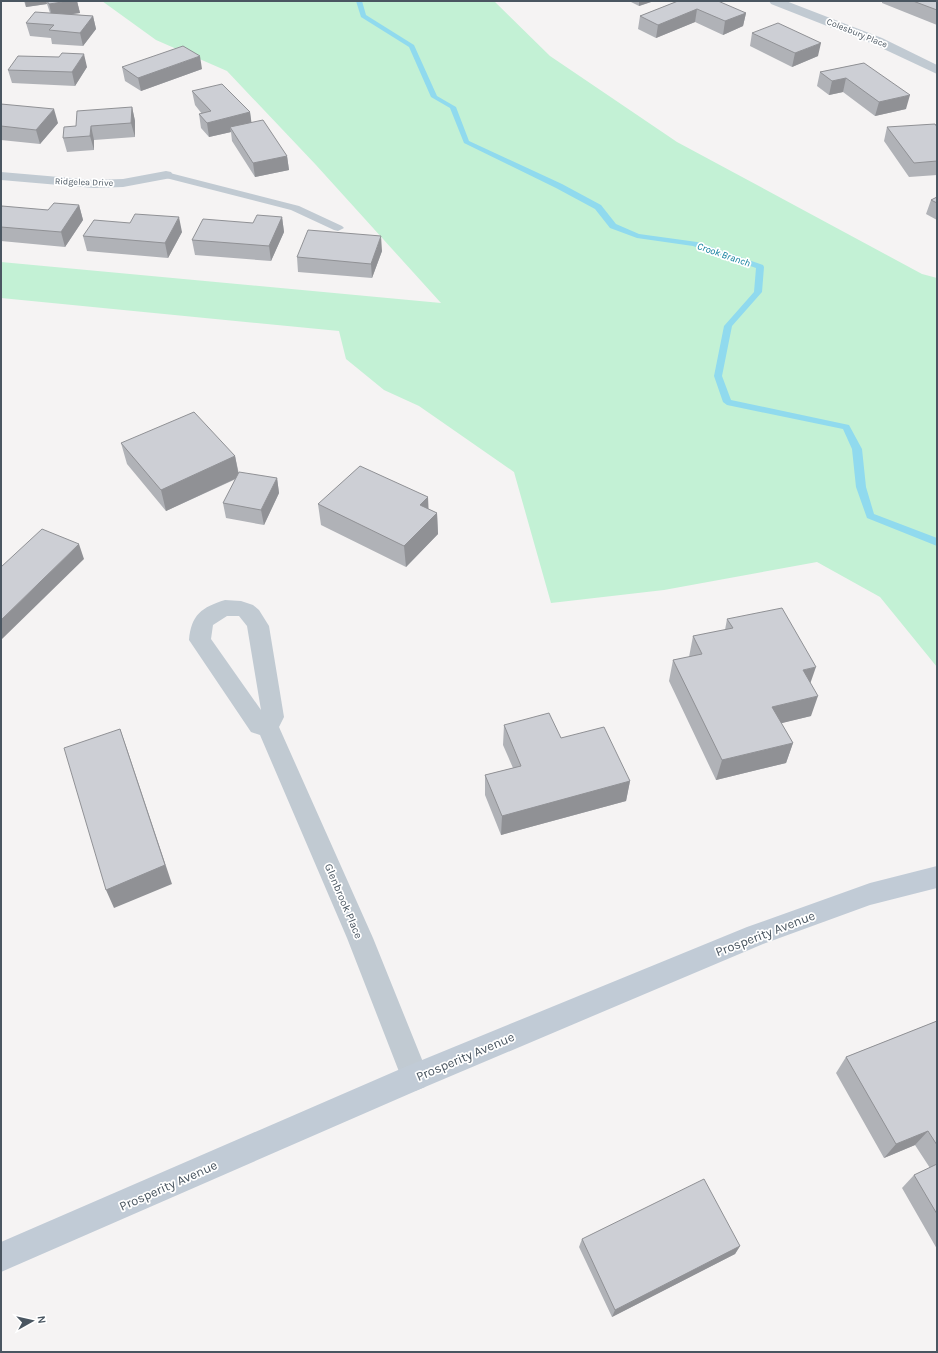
<svg xmlns="http://www.w3.org/2000/svg" width="938" height="1353" viewBox="0 0 938 1353" font-family="Karla,sans-serif">
<style>
.green{fill:#c3f1d5}
.lines{fill:none;stroke-linecap:round;stroke-linejoin:round}
.stream{fill:#90daee;fill-rule:evenodd}
.service{fill:#c1cad2;fill-rule:evenodd}
.minor{fill:#c1cad2;fill-rule:evenodd}
.secondary{fill:#c1cbd6;fill-rule:evenodd}
.wall{fill:#b0b2b7}
.shaded-wall{fill:#909195}
.building{fill:#cdcfd5;stroke:#909195}
.labels{text-anchor:middle;stroke-width:3.5;stroke-linejoin:round;paint-order:stroke}
.far-street-label{font-size:9px;fill:#4a5661;stroke:#fff}
.far-water-label{font-size:10px;font-style:italic;fill:#0c7c9b;stroke:#fff}
.street-label{font-size:11px;fill:#4a5661;stroke:#fff}
.near-street-label{font-size:13px;fill:#4a5661;stroke:#fff}
</style>
<rect width="100%" height="100%" fill="#f5f3f3"/>
<path class="green" d="M102,1H494L550,56L677,142L922,274L937,278V667L880,597L817,562L664,590L551,603L514,472L419,406L384,390L346,359L339,331L1,298V262L441,303L316,165L227,71L156,40Z"/>
<g class="lines">
<path class="stream" d="M356,1H362L366,15L414,45L437,96L456,107L469,141L562,184L601,205L616,224L639,234L697,242L763,265L764,267L762,292L732,326L722,376L731,400L849,425L862,449L866,487L874,514L937,538V546L867,518L856,487L852,449L843,429L727,405L723,402L714,376L724,326L754,292L756,268L693,246L637,238L610,228L595,209L556,188L464,143L450,108L431,97L409,47L361,17Z"/>
<path class="service" d="M166,172L299,206L342,226L344,228L338,231L334,230L291,210L162,177L161,175L162,173Z"/>
<path class="minor" d="M769,1H786L882,38L937,65V74L873,44L771,4Z
M166,171L171,172L173,175L171,178L123,187L94,188L1,180V172L94,180L123,179Z
M225,600L241,601L253,605L259,610L269,626L284,717L279,727L373,938L429,1077L425,1087L415,1091L405,1087L347,938L260,735L251,732L189,640C191,615 202,607 225,600ZM227,616H239L247,626L261,710L211,639L213,625Z"/>
<path class="secondary" d="M937,866V888L870,905L763,944L425,1087L1,1272V1242L405,1067L747,927L870,883Z"/>
</g>
<path class="wall" d="M24,1H77L80,13L70,14L93,16L96,29L83,46L52,44L51,38L30,36L26,23L50,13L47,4L26,7Z
M629,1H654L639,6Z
M678,1L746,13L743,26L723,35L695,22L656,38L638,29L640,16Z
M882,1H937V25L882,3Z
M752,33L818,56L792,67L750,46Z
M864,63L906,109L875,116L843,92L829,95L817,86L820,72Z
M87,67L75,86L12,83L8,70Z
M122,67L202,69L141,91L125,81Z
M192,91L250,112L251,122L287,156L289,170L255,177L232,141L231,132L209,137L201,128L199,114H202L195,105Z
M1,104L58,123L40,144L1,140Z
M132,107L135,121V137L94,140V150L67,152L63,138L76,126Z
M887,127H937V175L909,177L884,141Z
M937,197V220L926,214L931,200Z
M79,205L83,220L65,247L1,241V208L48,210Z
M282,217L284,232L271,261L195,255L192,240Z
M130,223L182,232L168,258L87,251L83,236Z
M382,251L372,278L298,272L297,257Z
M121,443L235,456L239,474L277,478L279,493L264,525L226,518L223,503L236,479L166,511L127,464Z
M318,504L428,509L437,513L438,534L406,567L321,525Z
M727,619L811,683V716L781,723L793,743L786,763L716,780L669,681L673,660L689,657L693,636L725,630Z
M504,725L630,781L626,801L501,835L485,795V775L513,768L503,745Z
M937,1021V1249L902,1188L914,1175L930,1168L915,1145L884,1158L836,1073L846,1057Z
M582,1239L740,1246L735,1254L612,1317L579,1247Z"/>
<path class="shaded-wall" d="M25,1H46L47,4L26,7Z
M69,1H77L80,13L52,17L49,4Z
M639,1H654L639,6Z
M697,9L695,22L656,38L658,25Z
M746,13L743,26L723,35L725,21Z
M93,16L96,29L83,46L80,33Z
M821,43L818,56L792,67L795,53Z
M84,54L87,67L75,86L72,72Z
M200,56L202,69L141,91L138,78Z
M846,78L843,92L829,95L832,81Z
M910,95L906,109L875,116L879,102Z
M132,107L135,121V137L131,123Z
M54,109L58,123L40,144L36,130Z
M250,112L252,126L230,127L231,132L209,137L207,123Z
M91,126L94,140V150L90,136Z
M287,156L289,170L255,177L253,163Z
M79,205L83,220L65,247L61,232Z
M179,217L182,232L168,258L165,243Z
M282,217L284,232L271,261L269,246Z
M381,236L382,251L372,278L371,264Z
M235,456L239,477L166,511L161,490Z
M277,478L279,493L264,525L261,510Z
M428,497L429,518L420,505Z
M437,513L438,534L406,567L404,546Z
M79,544L84,559L1,640V620Z
M816,667L809,687L803,670Z
M818,696L811,716L766,727L772,707Z
M120,729L127,749L172,884L114,908L106,890Z
M793,743L786,763L716,780L722,760Z
M630,781L626,801L501,835L502,816Z
M928,1131L915,1145L884,1158L896,1144Z
M740,1246L735,1254L612,1317L615,1310Z"/>
<path class="building" d="M47,1H69L49,4Z
M678,1H718L746,13L725,21L697,9L658,25L640,16Z
M913,1H937V10Z
M35,12L93,16L80,33L49,30L54,25L26,23Z
M778,23L821,43L795,53L752,33Z
M183,46L200,56L138,78L122,67Z
M62,53L84,54L72,72L8,70L18,56L59,57Z
M864,63L910,95L879,102L846,78L832,81L820,72Z
M222,84L250,112L207,123L199,114L211,111L192,91Z
M1,104L54,109L36,130L1,126Z
M132,107L131,123L91,126L90,136L63,138L64,127L76,126L77,111Z
M263,120L287,156L253,163L230,127Z
M935,124L937,127V161L914,163L887,127Z
M937,197V203L931,200Z
M54,203L79,205L61,232L1,227V208L2,206L48,210Z
M135,214L179,217L165,243L83,236L94,220L130,223Z
M257,215L282,217L269,246L192,240L203,219L253,223Z
M308,230L381,236L371,264L297,257Z
M194,412L235,456L161,490L121,443Z
M360,466L428,497L420,505L437,513L404,546L318,504Z
M239,472L277,478L261,510L223,503Z
M42,529L79,544L1,620V567Z
M782,608L816,667L803,670L818,696L772,707L793,743L722,760L673,660L702,654L693,636L733,628L727,619Z
M549,713L561,738L604,727L630,781L502,816L485,775L521,766L504,725Z
M120,729L165,865L106,890L64,748Z
M937,1021V1145L928,1131L896,1144L846,1057Z
M937,1164V1214L914,1175Z
M704,1179L740,1246L615,1310L582,1239Z"/>
<g class="labels">
<g class="far-street-label">
<text transform="translate(857 33) rotate(22)" y="3">Colesbury Place</text>
<text transform="translate(84 182) rotate(2)" y="3">Ridgelea Drive</text>
</g>
<g class="far-water-label">
<text transform="translate(724 254) rotate(19)" y="4">Crook Branch</text>
</g>
<g class="street-label">
<text transform="translate(344 901) rotate(67)" y="4">Glenbrook Place</text>
</g>
<g class="near-street-label">
<text transform="translate(765 933) rotate(-21)" y="5">Prosperity Avenue</text>
<text transform="translate(465 1056) rotate(-23)" y="5">Prosperity Avenue</text>
<text transform="translate(168 1185) rotate(-24)" y="5">Prosperity Avenue</text>
</g>
</g>
<rect width="938" height="1353" fill="none" stroke="#4a5661" stroke-width="4"/>
<g transform="translate(32 1321) rotate(82)" stroke="#ffffff" stroke-width="3" paint-order="stroke">
<path d="M0-3L7 15L0 10L-7 15Z" fill="#4a5661"/>
<text y="-6" font-size="11" font-weight="bold" text-anchor="middle" fill="#4a5661">N</text>
</g>
</svg>
